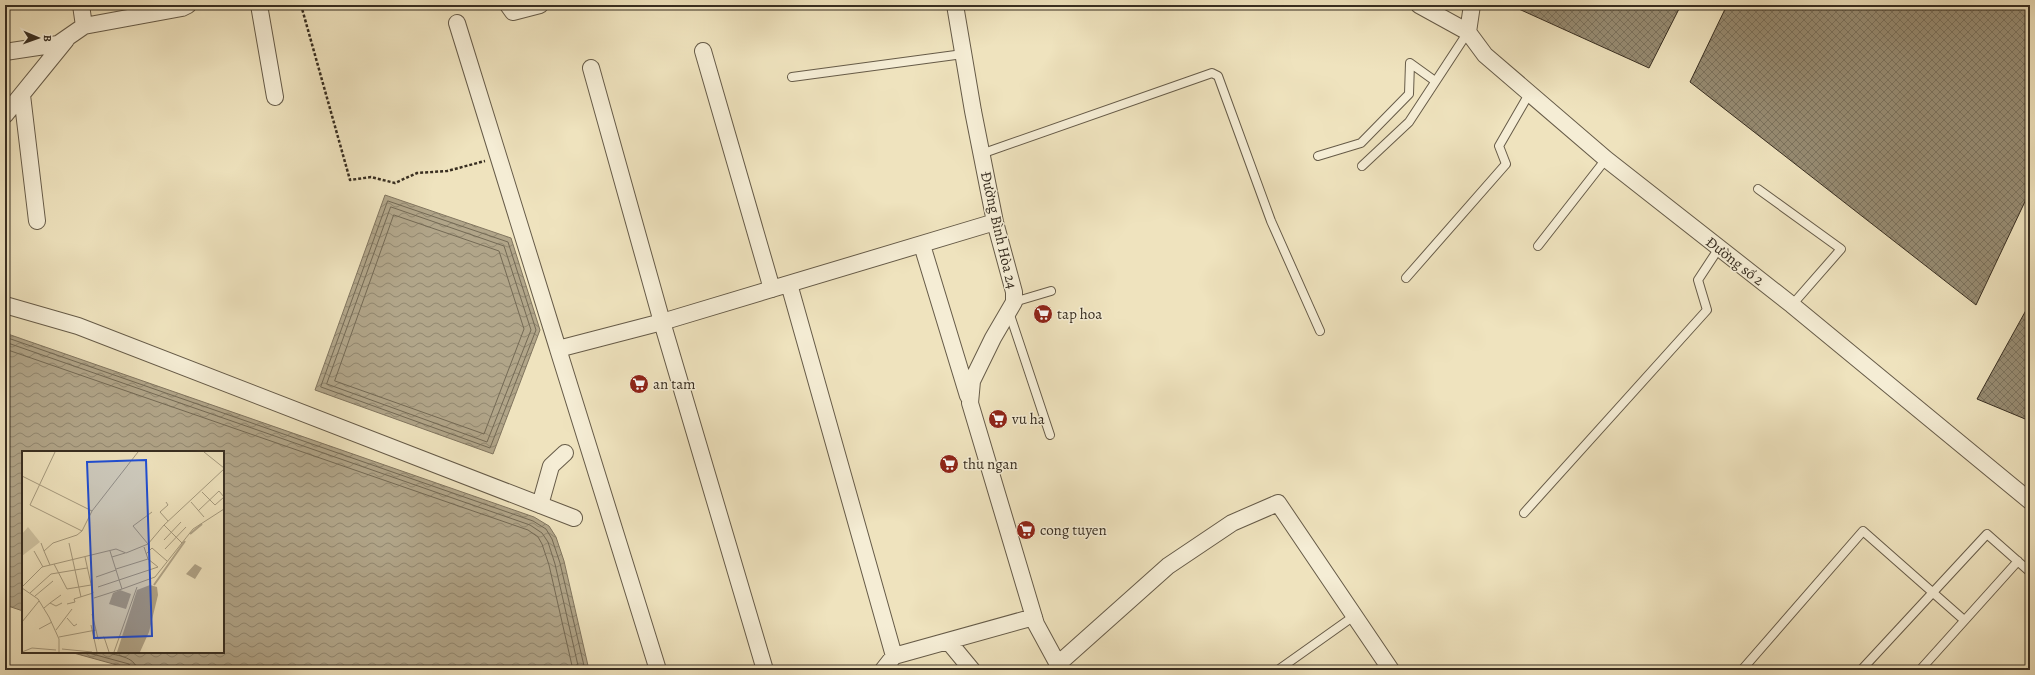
<svg xmlns="http://www.w3.org/2000/svg" width="2035" height="675" viewBox="0 0 2035 675" font-family="Alegreya,serif">
<style>
.water{fill:url(#water-waves);stroke:#81755f}
.lines{fill:none;stroke-linecap:round;stroke-linejoin:round}
.shore{stroke:#746a55;stroke-width:1}
.building{fill:url(#building-cross-hatch);stroke:#382e21}
.lane-casing{stroke:#665b48;stroke-width:10}
.street-casing{stroke:#665b48;stroke-width:18}
.path{stroke:#382e21;stroke-width:2.5;stroke-dasharray:3 2;stroke-linecap:butt}
.lane{stroke:#f5edd5;stroke-width:8}
.street{stroke:#f5edd5;stroke-width:16}
.labels{text-anchor:middle;stroke-width:3;stroke-linejoin:round;paint-order:stroke}
.street-label{font-size:15px;fill:#382e21;stroke:#f5edd5}
.poi-label{font-size:15px;fill:#382e21;stroke:#f5edd5;text-anchor:start}
.inset-river{fill:none;stroke:#b1a589;stroke-width:2}
.inset-road{fill:none;stroke:#a69b7f;stroke-width:1}
.view{fill:#1d4ed8;fill-opacity:0.15;stroke:#1d4ed8;stroke-width:2}
.inset-edge{fill:none;stroke:#382e21;stroke-width:2}
</style>
<defs>
<pattern id="water-waves" width="16" height="10" patternUnits="userSpaceOnUse"><rect width="16" height="10" fill="#b1a589"/><path d="M0 5q4-4 8 0t8 0" fill="none" stroke="#918770"/></pattern>
<pattern id="building-cross-hatch" width="8" height="8" patternUnits="userSpaceOnUse"><rect width="8" height="8" fill="#978c73"/><path d="M0 0l8 8M0 8l8-8" fill="none" stroke="#7c735e"/></pattern>
</defs>
<rect width="100%" height="100%" fill="#efe3be"/>
<filter id="stains"><feTurbulence type="fractalNoise" baseFrequency=".005" numOctaves="4"/><feColorMatrix values="0 0 0 0 .2 0 0 0 0 .09 0 0 0 0 .02 0 0 0 .5 -.17"/></filter>
<radialGradient id="worn" r=".72"><stop offset=".6" stop-color="#630" stop-opacity="0"/><stop offset="1" stop-color="#630" stop-opacity=".3"/></radialGradient>
<path class="water" d="M385,195L511,238L540,330L493,454L315,390Z
M5,333L534,517L549,526L556,537L564,561L589,670H135L70,652H223V452H23V611L5,605Z"/>
<g class="lines">
<path class="shore" d="M388,201L508,242L536,330L490,448L321,387Z
M391,207L504,246L531,330L487,442L327,384Z
M394,215L499,251L524,329L484,434L335,381Z
M5,337L533,521L546,529L552,539L560,563L585,670
M5,342L530,525L542,533L548,542L555,564L579,670
M5,349L528,530L538,537L542,544L549,565L573,670
M85,652L129,664L132,670
M103,652C114,655 136,656 137,670"/>
</g>
<path class="building" d="M1510,5H1681L1649,68Z
M1727,5H2030V191L1976,305L1690,82Z
M2030,303V421L1977,399Z"/>
<g class="lines">
<g class="lane-casing">
<path id="lane" d="M792,77L963,54
M981,154L1212,73L1218,76L1271,221L1320,331
M1318,156L1361,143L1409,94L1410,63L1435,81
M1362,166L1409,122L1468,32
M1758,189L1841,249L1792,305
M1538,246L1606,159
M1406,278L1506,164L1499,146L1529,94
M1014,302L1051,291
M1009,312L1050,435
M1524,513L1707,310L1698,280L1719,248
M1278,670L1354,616
M1742,670L1863,531L1964,620
M1861,670L1987,534L2030,572
M1920,670L2018,561"/>
</g>
<g class="street-casing">
<path id="street" d="M259,5L275,97
M508,5L513,12L540,5
M955,5L973,111L995,222L1014,292V302L993,338L972,381L970,403L1036,624L1061,670
M1419,5L1468,32
M1472,5L1468,32L1485,55L1606,159L1792,305L2030,501
M457,23L558,349
M84,26L182,8L188,5
M703,51L772,289
M5,52L58,44L84,26L81,5
M591,68L662,322L765,670
M22,95L37,221
M5,115L66,40
M922,245L968,396
M789,284L894,656L1034,617
M5,305L78,326L574,518
M540,505L551,466L565,453
M948,641L972,670
M1057,665L1168,566L1232,523L1278,503L1391,670
M658,670L558,349L662,322L995,222
M883,670L894,656"/>
</g>
<path class="path" d="M301,5L350,180L371,177L395,183L417,173L447,171L485,161"/>
<use href="#lane" class="lane"/>
<use href="#street" class="street"/>
</g>
<defs>
<g id="supermarket-disc" transform="scale(1)"><circle r="9.5" fill="#8f2418" stroke="#f5edd5"/><path d="M-6-5.5h2.5l.6 2H6L4.5 2H-2.5L-4.4-4H-6ZM-1.5 3.2a1.3 1.3 0 1 0 .1 0ZM3 3.2a1.3 1.3 0 1 0 .1 0Z" fill="#fff"/></g>
</defs>
<g fill-rule="evenodd">
<use href="#supermarket-disc" x="1043" y="314"/>
<use href="#supermarket-disc" x="639" y="384"/>
<use href="#supermarket-disc" x="998" y="419"/>
<use href="#supermarket-disc" x="949" y="464"/>
<use href="#supermarket-disc" x="1026" y="530"/>
</g>
<g class="labels">
<g class="street-label">
<text transform="translate(999 230) rotate(77)" y="5">Đường Bình Hòa 24</text>
<text transform="translate(1735 261) rotate(38)" y="5">Đường số 2</text>
</g>
<g class="poi-label">
<text x="1057" y="319">tap hoa</text>
<text x="653" y="389">an tam</text>
<text x="1012" y="424">vu ha</text>
<text x="963" y="469">thu ngan</text>
<text x="1040" y="535">cong tuyen</text>
</g>
</g>
<g transform="translate(22 451)">
<rect width="202" height="202" fill="#efe3be"/>
<path d="M6,76L18,91L0,105V83Z" fill="#d0c4a3"/>
<path d="M173,113L180,117L173,128L164,123ZM128,134L135,136L136,144L127,181L118,201H95L115,139ZM98,139L109,143L104,158L87,153L91,142Z" fill="#b1a589"/>
<path class="inset-river" d="M168,83L180,73M132,134L163,90"/>
<path class="inset-road" d="M33,1L8,54L60,80L70,60M182,1L202,17M0,25L70,60L116,1M180,41L193,54L202,46M144,51L146,54L138,61L146,70M169,51L182,66M176,60L197,40L202,46M142,74L160,92M142,89L159,71M19,92L22,100L31,92L55,84L60,80M47,92L59,146M126,93L111,75L130,61M143,98L164,76M12,100L21,116M22,100L28,114M88,100L100,138L133,126L171,78L202,58M124,103L130,97L145,110M90,106L103,102M126,108L136,116M32,113L45,138L69,134M94,118L126,108L122,96M74,126L94,119M0,136L20,116L94,98L104,102L126,93L142,74L202,18M76,136L136,116M0,137L16,148L27,166L37,188V201M8,142L29,123L65,117M13,145L31,130M72,147L100,138M28,152L39,144M45,153L53,151L52,148L71,142L63,106M22,157L28,152L34,155L40,152M70,163L74,179M45,167L52,175L55,173M0,171L17,150M69,174L75,201M17,178L30,171M34,179L50,158M37,186L74,179L76,188L82,186L87,201M40,198L70,201M0,201L10,197L34,199M92,201L115,136"/>
<path class="view" d="M124,9L130,185L72,187L65,11Z"/>
<rect width="202" height="202" class="inset-edge"/>
</g>
<rect width="2035" height="675" fill="none" stroke="#efe3be" stroke-width="20"/>
<rect x="6" y="6" width="2023" height="663" fill="none" stroke="#382e21" stroke-width="2"/>
<rect x="10" y="10" width="2015" height="655" fill="none" stroke="#382e21"/>
<g transform="translate(38 38) rotate(92)" stroke="#f5edd5" stroke-width="3" paint-order="stroke">
<path d="M0-3L7 15L0 10L-7 15Z" fill="#382e21"/>
<text y="-6" font-size="11" font-weight="bold" text-anchor="middle" fill="#382e21">B</text>
</g>
<rect width="100%" height="100%" filter="url(#stains)"/>
<rect width="100%" height="100%" fill="url(#worn)"/>
</svg>
